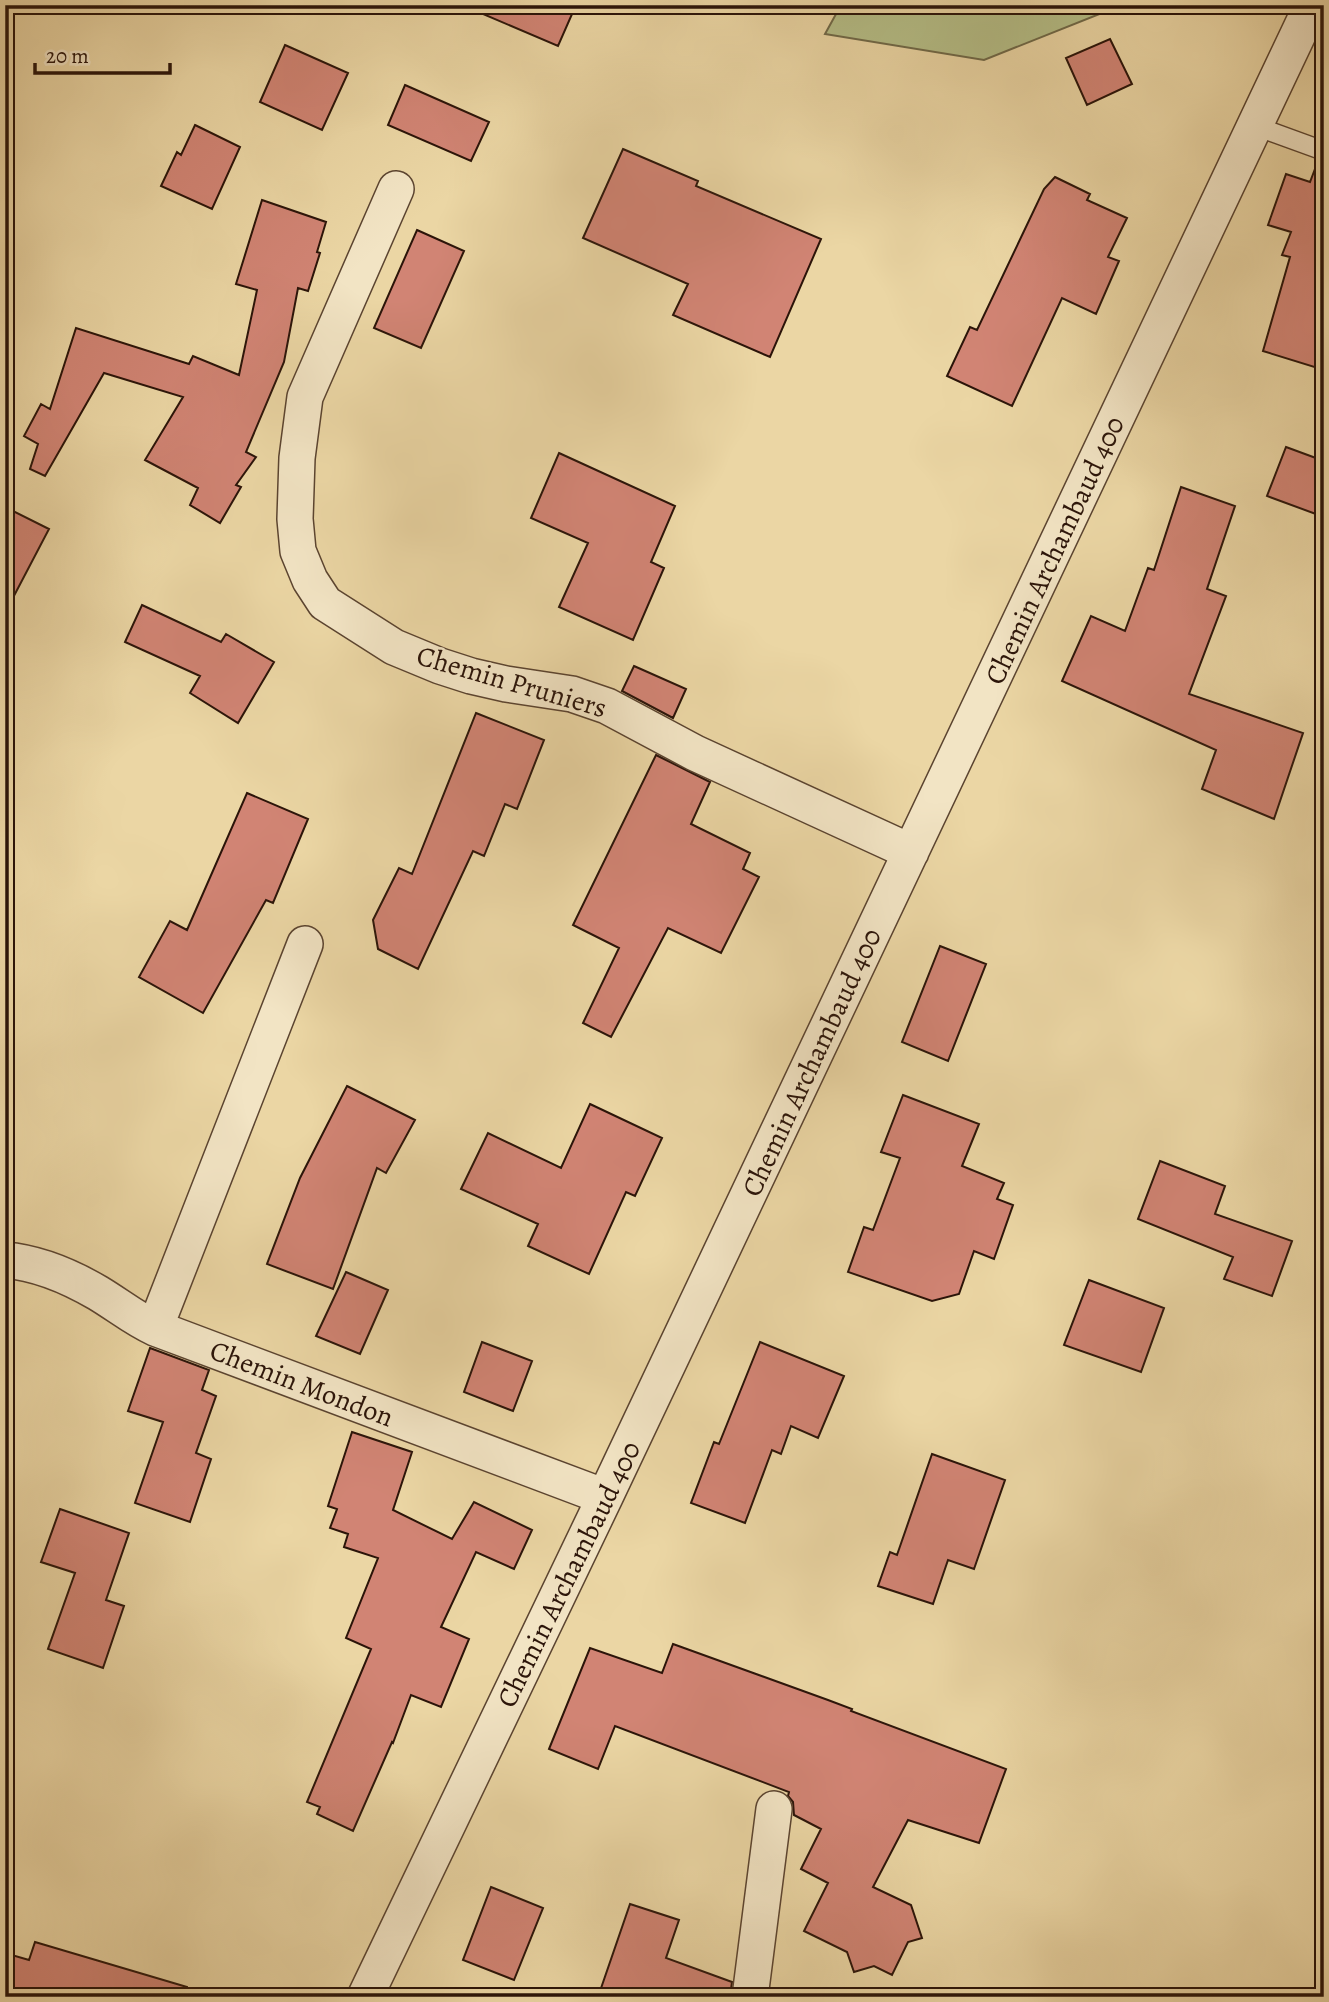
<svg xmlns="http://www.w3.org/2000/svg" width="1329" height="2002" viewBox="0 0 1329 2002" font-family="Alegreya,serif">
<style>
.green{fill:#b5be87;stroke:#706948;stroke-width:2}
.building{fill:#d18474;stroke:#2b1409;stroke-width:2}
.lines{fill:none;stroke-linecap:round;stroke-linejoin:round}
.lane-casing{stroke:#5b4430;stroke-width:21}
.street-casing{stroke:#5b4430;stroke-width:38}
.lane{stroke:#f2e4c4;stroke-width:18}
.street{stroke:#f2e4c4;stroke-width:35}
.labels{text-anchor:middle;stroke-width:5;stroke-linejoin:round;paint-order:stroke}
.street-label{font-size:28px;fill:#2b1409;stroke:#f2e4c4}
</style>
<rect width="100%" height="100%" fill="#ebd6a4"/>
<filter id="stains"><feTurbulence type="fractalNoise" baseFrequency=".00286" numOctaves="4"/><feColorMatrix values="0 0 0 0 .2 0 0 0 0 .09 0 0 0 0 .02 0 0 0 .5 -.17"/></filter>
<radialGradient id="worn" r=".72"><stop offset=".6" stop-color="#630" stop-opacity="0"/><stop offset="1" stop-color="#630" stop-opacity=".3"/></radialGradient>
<path class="green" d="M841,5H1122L984,60L825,34Z"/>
<path class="building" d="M462,5H576L558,46Z
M1110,39L1132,84L1087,105L1066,58Z
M285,45L348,73L322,130L260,102Z
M405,85L489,122L471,161L388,125Z
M195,125L240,147L212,209L161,186L177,152L181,155Z
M623,149L698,181L696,186L821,239L770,357L673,315L688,284L583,238Z
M1318,161L1324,162V370L1263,351L1290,257L1282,255L1291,232L1268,225L1286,174L1310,182Z
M1055,177L1090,194L1087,200L1127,218L1108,257L1119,261L1096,314L1062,298L1012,406L947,376L970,327L977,330L1044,189Z
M262,200L326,222L317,252L320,253L308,291L298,288L284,362L246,452L256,457L236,485L241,487L220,523L190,505L198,488L145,460L183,397L104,373L45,476L30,469L38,444L24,436L41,404L50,409L76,328L189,364L193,356L239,375L257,290L236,284Z
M417,230L464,251L421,348L374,328Z
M1286,447L1324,461V517L1267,496Z
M559,453L675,506L651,562L664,568L633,640L559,607L588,543L531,518Z
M1181,487L1235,506L1207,589L1226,596L1189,694L1303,733L1274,819L1202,789L1216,750L1062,681L1091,616L1125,631L1148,568L1154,570Z
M5,507L49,529L5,613Z
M142,605L221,642L226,634L274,662L238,723L190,693L200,676L125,642Z
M634,666L686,689L673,718L622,691Z
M476,713L544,740L517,809L505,804L484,856L473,851L418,969L378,949L373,920L399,868L412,874Z
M656,755L710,782L691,824L750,853L743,869L759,877L721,953L668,928L611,1037L583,1023L619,948L573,925Z
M247,793L308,819L273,903L266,900L203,1013L139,977L170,921L187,930Z
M940,946L986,964L948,1061L902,1042Z
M347,1086L415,1120L386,1173L377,1168L333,1289L267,1264L300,1178Z
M903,1095L979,1124L962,1166L1004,1183L997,1199L1013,1205L994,1259L974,1251L959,1294L932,1301L848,1272L864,1227L873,1230L900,1158L881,1152Z
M590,1104L662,1138L635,1196L626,1192L589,1274L528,1246L538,1224L461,1189L488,1133L561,1168Z
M1160,1161L1225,1186L1215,1214L1292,1241L1272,1296L1224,1279L1233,1257L1138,1219Z
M346,1272L388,1290L360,1354L316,1336Z
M1089,1280L1164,1308L1141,1372L1064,1345Z
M482,1342L532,1361L513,1411L464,1392Z
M760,1342L844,1376L818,1438L791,1426L781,1454L772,1450L745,1523L691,1503L714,1442L719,1444Z
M150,1348L209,1370L202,1390L216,1396L196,1453L211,1459L190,1522L135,1503L163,1422L128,1411Z
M352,1432L412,1452L393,1510L452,1539L474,1502L532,1530L514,1569L476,1552L441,1627L469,1639L441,1707L411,1695L393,1743L392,1742L353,1831L317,1814L320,1807L307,1802L371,1649L346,1638L378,1558L344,1547L348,1534L330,1528L337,1509L328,1506Z
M932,1454L1005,1480L974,1569L948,1560L933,1604L878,1586L890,1552L897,1555Z
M60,1509L129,1533L106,1600L124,1606L103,1668L48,1649L75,1573L41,1562Z
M673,1644L828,1700L852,1709L851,1711L1006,1769L979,1843L908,1820L873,1887L911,1905L922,1938L908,1942L892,1975L874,1966L854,1972L847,1952L804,1931L828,1883L801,1869L821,1829L794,1815L793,1802L788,1796L789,1792L615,1726L598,1769L549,1749L590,1648L662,1673Z
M491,1887L543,1908L514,1980L463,1960Z
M630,1904L679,1920L666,1958L732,1982L730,1997H598Z
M35,1942L187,1987L186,1997H5V1953L29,1960Z"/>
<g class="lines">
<g class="lane-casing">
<path id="lane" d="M1255,126L1324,151"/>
</g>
<g class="street-casing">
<path id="street" d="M396,189L305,397L297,458L295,519L298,551L310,580L325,603L394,647L440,666L471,676L506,684L572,694L607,706L695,753L911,852
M5,1260C39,1263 69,1276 98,1293C118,1305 135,1319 155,1328L605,1497
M155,1328L305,944
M365,1997L605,1497L1312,5
M750,1997L774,1809"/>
</g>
<use href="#lane" class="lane"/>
<use href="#street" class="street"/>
</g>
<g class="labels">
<g class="street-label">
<text transform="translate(1054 550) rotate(-65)" y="10">Chemin Archambaud 400</text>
<text transform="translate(512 681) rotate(16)" y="10">Chemin Pruniers</text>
<text transform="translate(811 1062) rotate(-65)" y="10">Chemin Archambaud 400</text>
<text transform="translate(302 1383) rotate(21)" y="10">Chemin Mondon</text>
<text transform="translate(568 1574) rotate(-64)" y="10">Chemin Archambaud 400</text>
</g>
</g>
<rect width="1329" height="2002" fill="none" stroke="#ebd6a4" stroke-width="28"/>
<rect x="7" y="7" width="1315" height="1988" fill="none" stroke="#2b1409" stroke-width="3.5"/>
<rect x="14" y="14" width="1301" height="1974" fill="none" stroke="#2b1409" stroke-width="2"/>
<path d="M35 63v10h135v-10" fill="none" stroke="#2b1409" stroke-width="3.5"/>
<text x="46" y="63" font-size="21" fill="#2b1409" stroke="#f2e4c4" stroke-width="5" paint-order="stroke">20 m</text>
<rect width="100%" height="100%" filter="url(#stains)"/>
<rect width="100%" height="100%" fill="url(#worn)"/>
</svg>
